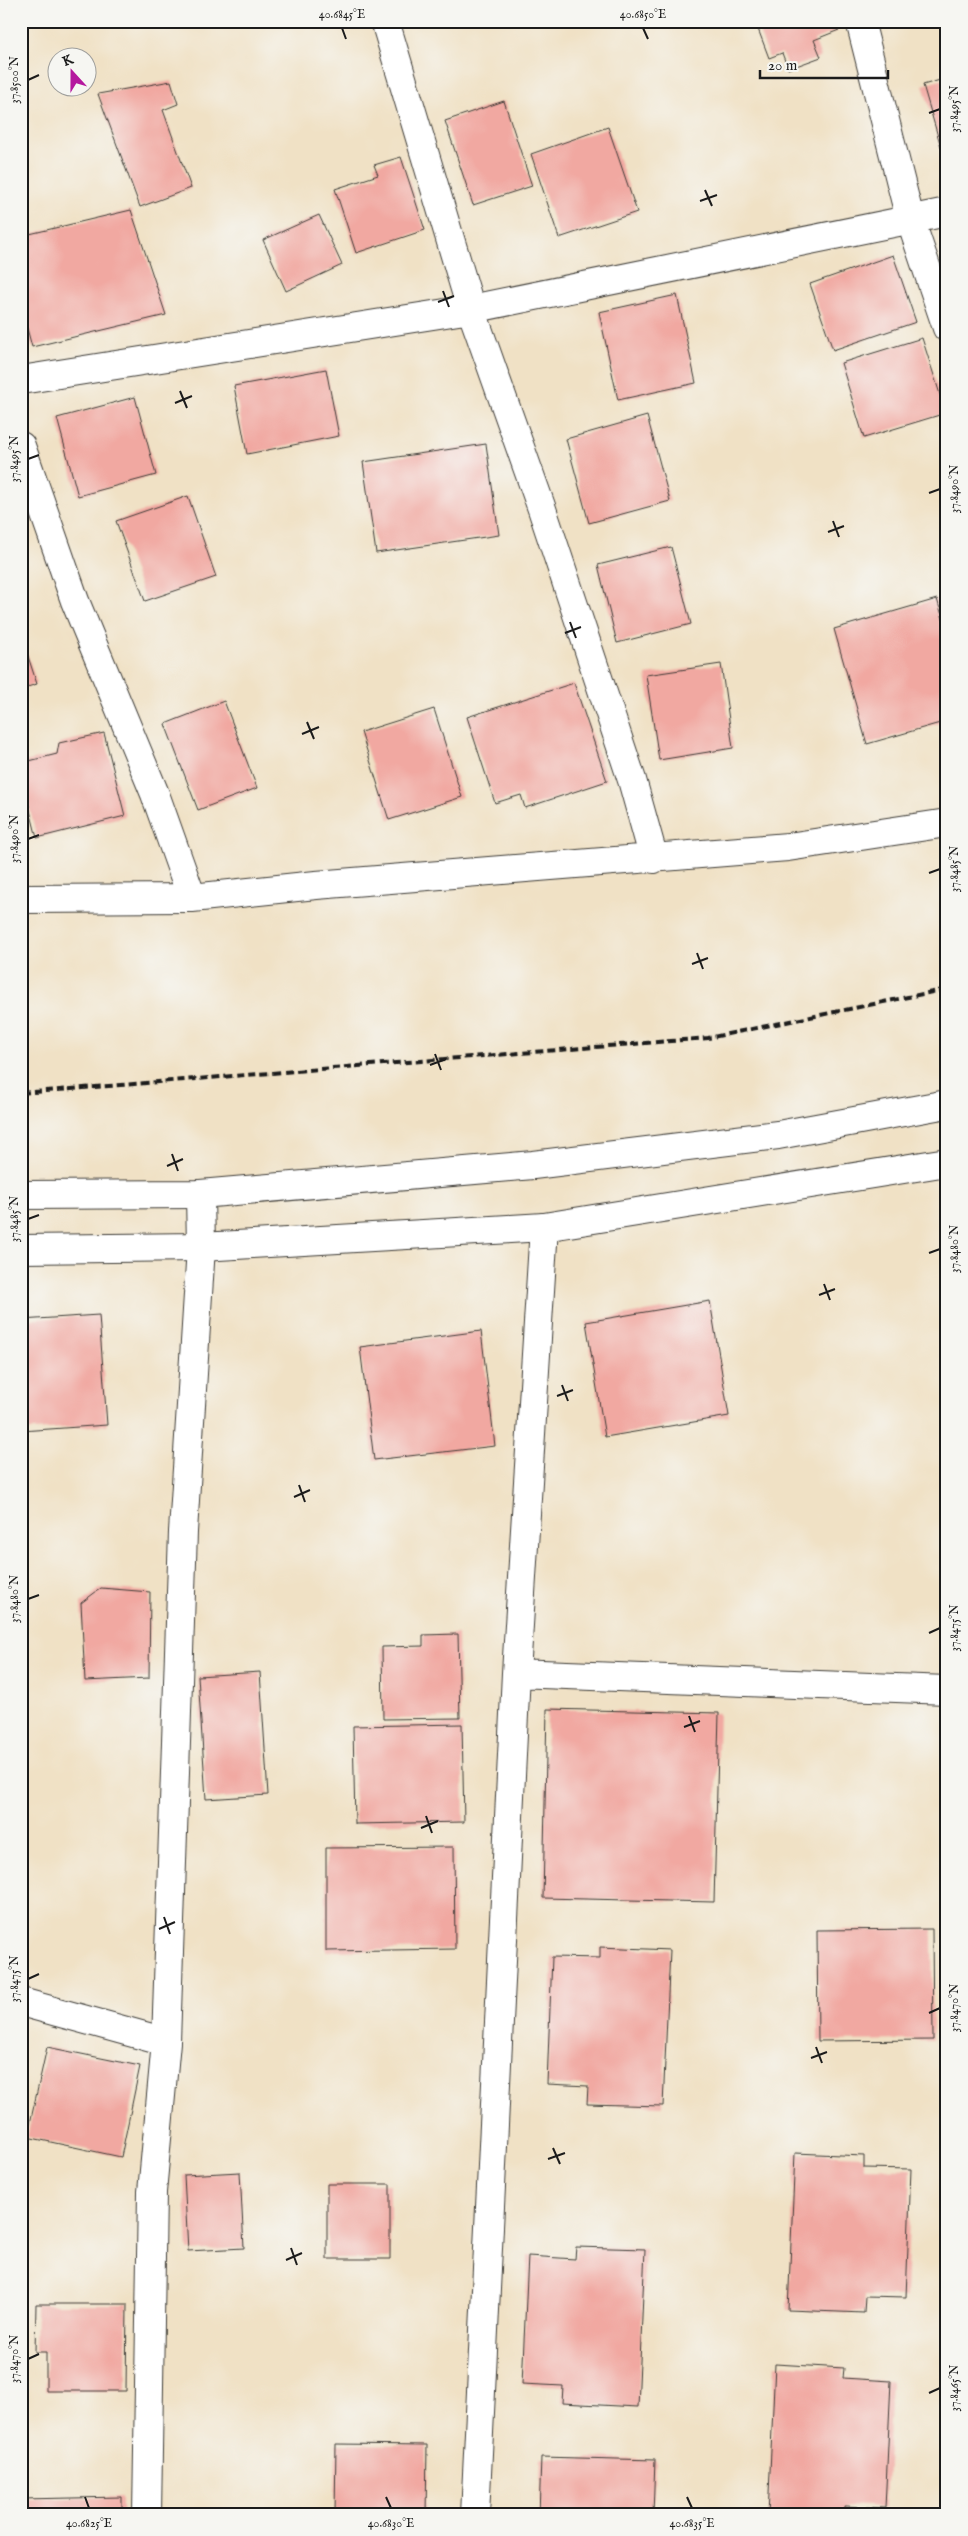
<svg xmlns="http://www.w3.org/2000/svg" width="968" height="2536" viewBox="0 0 968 2536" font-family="'IM FELL English',serif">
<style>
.building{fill:#f1a8a1}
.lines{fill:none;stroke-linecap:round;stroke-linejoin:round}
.minor-casing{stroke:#3c3a35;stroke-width:30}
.tertiary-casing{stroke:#3c3a35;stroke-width:30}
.minor{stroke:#fff;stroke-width:28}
.tertiary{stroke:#fff;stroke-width:28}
.rail{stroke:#1c1c1c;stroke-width:4;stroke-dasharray:8 4;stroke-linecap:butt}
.ticks{fill:none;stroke:#1c1c1c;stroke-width:2}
.neatline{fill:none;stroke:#1c1c1c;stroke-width:2}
.ticks-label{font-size:12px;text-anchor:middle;fill:#1c1c1c}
</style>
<rect width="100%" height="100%" fill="#f6f6f2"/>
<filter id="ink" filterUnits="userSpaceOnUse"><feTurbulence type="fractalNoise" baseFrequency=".02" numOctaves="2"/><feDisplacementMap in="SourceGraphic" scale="10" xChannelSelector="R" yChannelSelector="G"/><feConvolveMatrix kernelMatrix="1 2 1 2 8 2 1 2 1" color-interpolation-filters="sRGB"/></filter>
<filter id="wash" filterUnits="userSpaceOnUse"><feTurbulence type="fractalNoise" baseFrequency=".0096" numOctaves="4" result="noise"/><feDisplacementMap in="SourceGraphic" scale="20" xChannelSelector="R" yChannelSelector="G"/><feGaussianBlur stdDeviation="1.12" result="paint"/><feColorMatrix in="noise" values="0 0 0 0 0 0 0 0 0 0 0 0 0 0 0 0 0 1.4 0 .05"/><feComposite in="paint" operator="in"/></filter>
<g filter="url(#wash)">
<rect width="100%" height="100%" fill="#f0e1c5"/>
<g id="blocks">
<path class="building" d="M755,21H835L839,30L814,40L821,57L788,69L782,53L769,58Z
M947,78V164H946L923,85Z
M171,81L178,104L163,110L191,188L140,207L98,94Z
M504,101L532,186L473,205L445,121Z
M608,127L637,212L559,238L531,154Z
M401,157L425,230L356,253L335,189L378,175L374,165Z
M131,210L166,315L32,347L21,306V236Z
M319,215L342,265L286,291L263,240Z
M893,255L916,322L833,350L810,284Z
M677,295L696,383L618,400L599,312Z
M922,338L946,413L864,438L841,363Z
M326,369L339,436L247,454L234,386Z
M135,397L156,475L78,496L57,418Z
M647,416L670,501L589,523L566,439Z
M486,444L499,535L376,553L363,462Z
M188,496L216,577L145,601L116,521Z
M671,547L691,624L617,643L598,565Z
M937,599L947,632V721L867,744L834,629Z
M21,635L37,684L21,689Z
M721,664L733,748L659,760L646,675Z
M574,683L607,781L525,808L521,795L495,803L467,717Z
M224,701L257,788L198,810L165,724Z
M434,709L462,797L389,820L361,732Z
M104,733L125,816L37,838L21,775V763L57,754L59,743Z
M710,1301L729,1416L605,1437L586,1322Z
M99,1315L107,1425L21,1431V1320Z
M481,1331L495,1446L374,1460L360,1347Z
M101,1588L150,1592L149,1678L85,1681L81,1603Z
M458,1634L460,1718L383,1719L382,1647L423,1646V1635Z
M260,1672L268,1795L206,1799L198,1676Z
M547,1709L719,1713L714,1902L543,1898Z
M462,1724L464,1822L355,1824L353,1726Z
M454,1847L455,1949L326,1951V1848Z
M932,1929L933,2040L818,2041L817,1930Z
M600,1947L670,1950L663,2106L587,2104L588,2086L547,2084L552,1957L600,1958Z
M47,2047L140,2066L121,2157L27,2137Z
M795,2153L864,2156V2168L911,2169L906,2297L865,2296L864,2313L788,2310Z
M240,2172L244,2248L188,2251L184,2175Z
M327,2184H390V2259H327Z
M576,2247L645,2249L638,2407L562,2403L563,2386L522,2384L528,2256L575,2259Z
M36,2304H127L126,2391H46V2352H35Z
M775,2364L844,2368L843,2378L891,2381L885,2508L844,2506V2515H768Z
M336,2444L427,2445L426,2515H335Z
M541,2457L655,2460L653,2515H539Z
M122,2497V2515H21V2499Z"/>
</g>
</g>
<g filter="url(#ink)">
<use href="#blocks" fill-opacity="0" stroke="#3c3a35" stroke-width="1"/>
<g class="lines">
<g class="minor-casing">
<path id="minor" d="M385,21L471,309L542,509L632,780L654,859
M860,21L910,219L947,328
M21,380L471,309L947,212
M21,446L75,601L155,794L192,898
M21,899L192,898L316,885L788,847L947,823
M516,1673L947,1690
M21,2002L166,2042
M147,2515L152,2192L166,2042L183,1532L201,1247L200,1194
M475,2515L516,1673L544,1227"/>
</g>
<g class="tertiary-casing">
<path id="tertiary" d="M21,1195L200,1194L533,1165L778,1135L947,1104
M21,1249L201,1247L544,1227L947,1162"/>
</g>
<use href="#minor" class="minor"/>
<use href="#tertiary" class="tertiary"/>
<path class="rail" d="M21,1093L708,1038L947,989"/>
</g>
</g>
<path class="ticks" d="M342,28L346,39M643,28L648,39M28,80L39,75M929,113L940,109M705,190L712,206M700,201L717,195M443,291L449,307M438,302L454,296M180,391L187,408M175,403L192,396M28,459L39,455M929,493L940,489M833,521L839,537M828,532L844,526M570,622L576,638M565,633L581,627M307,722L314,739M302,734L319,727M28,839L39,835M929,873L940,869M697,953L703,969M692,964L708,958M435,1054L441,1070M430,1065L446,1059M172,1154L178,1171M167,1166L183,1159M28,1219L39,1215M929,1253L940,1249M824,1284L830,1300M819,1295L835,1289M562,1385L568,1401M557,1396L573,1390M299,1485L305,1502M294,1497L310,1490M28,1599L39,1595M929,1633L940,1628M689,1716L695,1732M684,1727L700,1721M426,1816L432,1833M421,1828L438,1821M164,1917L170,1934M159,1929L175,1922M28,1979L39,1974M929,2013L940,2008M816,2047L822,2063M811,2058L827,2052M553,2148L560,2164M548,2159L565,2153M291,2248L297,2265M286,2260L302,2253M28,2359L39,2354M929,2393L940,2388M85,2497L89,2508M386,2497L391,2508M687,2497L692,2508"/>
<rect width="968" height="2536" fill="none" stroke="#f6f6f2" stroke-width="55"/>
<g transform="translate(72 72) rotate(339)"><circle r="24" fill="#f6f6f2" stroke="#9f9f9c"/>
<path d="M0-4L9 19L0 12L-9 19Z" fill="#b5179e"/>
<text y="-8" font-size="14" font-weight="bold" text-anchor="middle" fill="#1c1c1c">K</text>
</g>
<path d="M760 70v8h128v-8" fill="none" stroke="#1c1c1c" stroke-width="2.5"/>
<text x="768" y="70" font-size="15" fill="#1c1c1c" stroke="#f6f6f2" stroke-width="4" paint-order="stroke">20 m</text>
<rect x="28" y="28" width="912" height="2480" class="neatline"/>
<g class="ticks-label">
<text x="342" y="18">40.6845°E</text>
<text x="643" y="18">40.6850°E</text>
<text transform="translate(14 80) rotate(-90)" y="4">37.8500°N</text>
<text transform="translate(954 109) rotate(-90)" y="4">37.8495°N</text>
<text transform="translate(14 459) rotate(-90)" y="4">37.8495°N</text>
<text transform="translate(954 489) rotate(-90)" y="4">37.8490°N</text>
<text transform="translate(14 839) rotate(-90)" y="4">37.8490°N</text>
<text transform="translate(954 869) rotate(-90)" y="4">37.8485°N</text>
<text transform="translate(14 1219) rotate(-90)" y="4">37.8485°N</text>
<text transform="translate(954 1249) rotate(-90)" y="4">37.8480°N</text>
<text transform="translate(14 1599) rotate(-90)" y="4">37.8480°N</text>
<text transform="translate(954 1628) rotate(-90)" y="4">37.8475°N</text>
<text transform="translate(14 1979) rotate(-90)" y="4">37.8475°N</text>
<text transform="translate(954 2008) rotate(-90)" y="4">37.8470°N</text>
<text transform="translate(14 2359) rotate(-90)" y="4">37.8470°N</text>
<text transform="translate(954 2388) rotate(-90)" y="4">37.8465°N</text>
<text x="89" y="2527">40.6825°E</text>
<text x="391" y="2527">40.6830°E</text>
<text x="692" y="2527">40.6835°E</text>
</g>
</svg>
